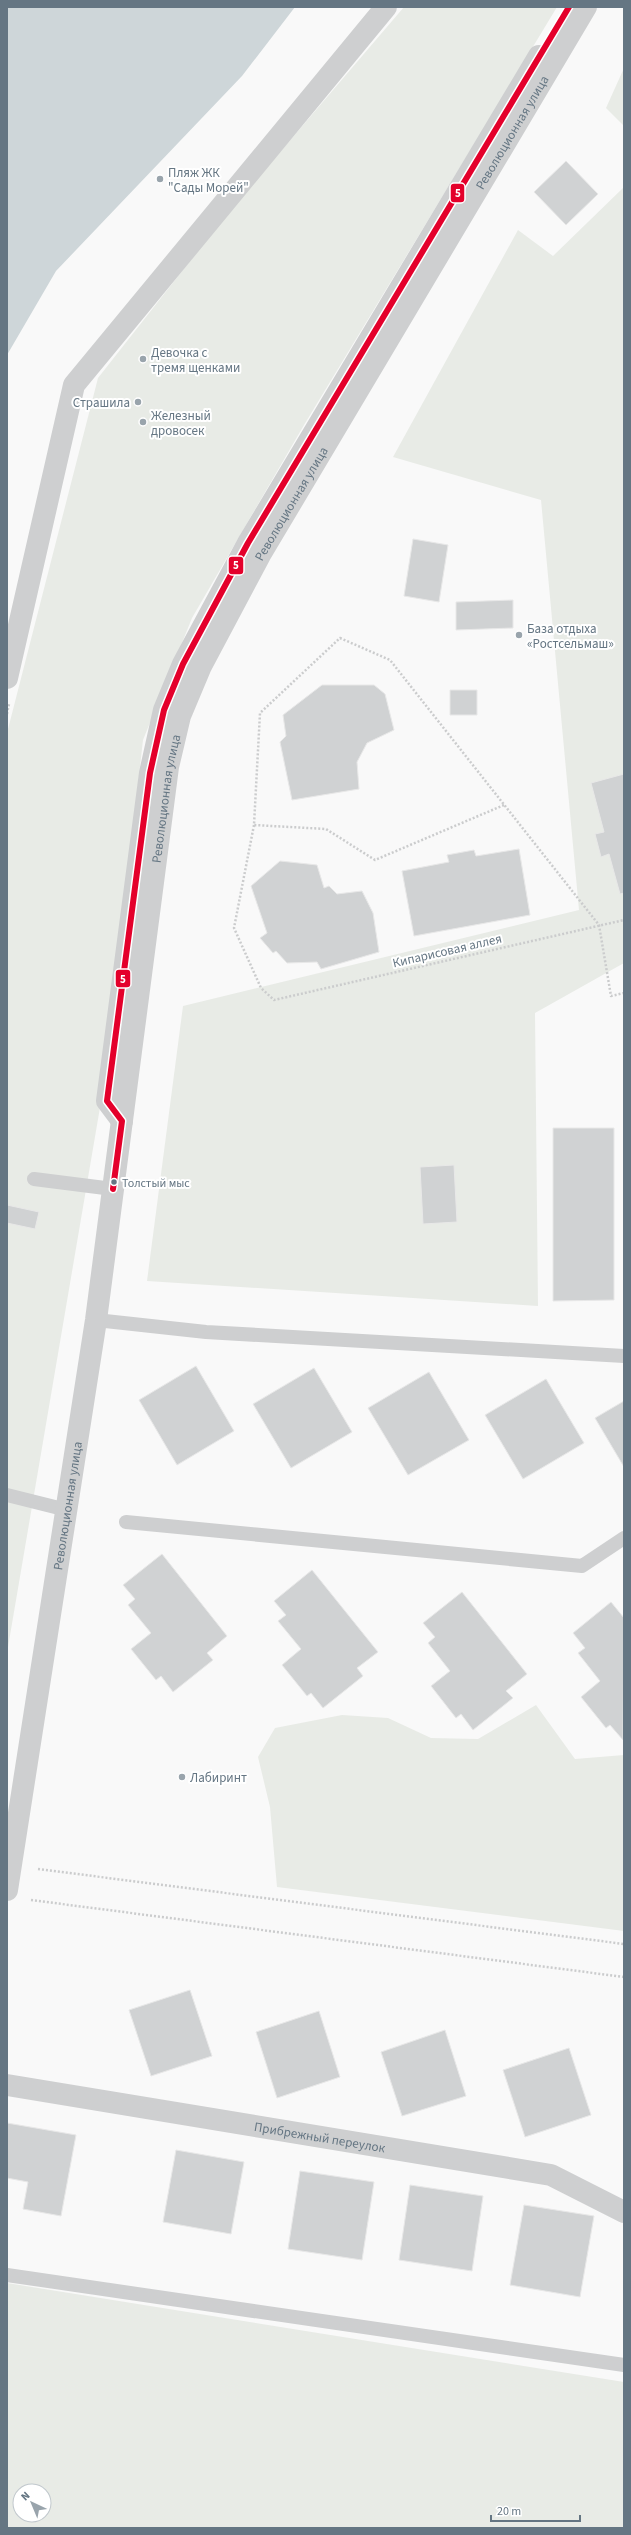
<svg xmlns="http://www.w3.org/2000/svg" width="631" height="2535" viewBox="0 0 631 2535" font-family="'Source Sans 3',sans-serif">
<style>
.green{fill:#e8ebe6;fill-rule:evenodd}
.water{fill:#ced6d9}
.building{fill:#d0d2d3;stroke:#e8e8e8}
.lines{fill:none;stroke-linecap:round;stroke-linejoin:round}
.path{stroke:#cbcccd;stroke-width:2.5;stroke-dasharray:2 2;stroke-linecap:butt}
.lane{stroke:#cecfd0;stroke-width:14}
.street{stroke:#cecfd0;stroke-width:22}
.bus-1-casing{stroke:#fff;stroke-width:9}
.bus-1{stroke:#e4002b;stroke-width:6}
.poi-dot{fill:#99a4ac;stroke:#fff;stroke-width:1.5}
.bus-dot{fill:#657683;stroke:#fff;stroke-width:1.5}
.labels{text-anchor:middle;stroke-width:4;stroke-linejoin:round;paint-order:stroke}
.bus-label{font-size:12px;fill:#657683;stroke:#fff;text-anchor:start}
.street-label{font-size:13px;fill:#657683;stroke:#fff}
.poi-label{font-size:13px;fill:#657683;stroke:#fff;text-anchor:start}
.line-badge{stroke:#fff;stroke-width:1.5}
.badge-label{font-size:11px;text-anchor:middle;font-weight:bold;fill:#fff}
</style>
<rect width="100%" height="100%" fill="#f9f9f9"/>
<path class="green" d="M404,7H557L304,425L192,618L143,740L104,1084L7,1653V733L98,378L227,214Z
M624,68V126L606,108Z
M624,187V963L535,1013L538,1306L147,1281L183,1006L579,910L541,500L393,457L518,230L553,256Z
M536,1705L575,1759L624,1755V1931L277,1887L270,1807L258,1757L275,1728L342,1715L388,1718L431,1738L478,1739Z
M7,2283L624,2382V2528H7ZM20,2491H44V2515H20Z"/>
<path class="water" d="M7,7H295L242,76L56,271L7,355Z"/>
<path class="building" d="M566,161L598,194L566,225L534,192Z
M413,539L448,545L439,602L404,596Z
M513,600V628L456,630V602Z
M322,685H374L385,694L394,730L367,743L357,762L359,789L292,800L280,742L286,736L283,715Z
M450,690H477V715H450Z
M624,774V893L620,894L609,854L601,857L595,834L604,832L591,783Z
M519,849L530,915L414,936L402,871L449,862L447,855L474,850L476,856Z
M280,861L317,865L324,888L329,886L337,894L362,891L373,913L379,952L321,969L317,962L287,963L276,951L273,953L260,938L267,933L251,886Z
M553,1128H614V1300L553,1301Z
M454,1165L457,1222L423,1224L420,1167Z
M7,1205L39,1212L35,1229L7,1223Z
M196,1366L234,1431L177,1465L139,1400Z
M314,1368L352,1432L291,1468L253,1404Z
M429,1372L469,1440L408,1475L368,1408Z
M546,1379L584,1443L523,1479L485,1415Z
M624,1401V1467L595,1418Z
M162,1554L227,1636L207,1653L213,1660L173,1692L161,1676L156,1680L131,1649L151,1633L128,1605L135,1599L123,1585Z
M312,1570L378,1652L357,1668L363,1676L323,1708L311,1693L307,1696L282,1665L301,1649L278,1621L286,1615L274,1601Z
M462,1592L527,1674L506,1691L513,1698L473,1730L461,1714L456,1718L431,1686L450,1671L428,1643L435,1637L423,1623Z
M611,1602L624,1618L623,1740L610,1725L606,1728L581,1697L600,1681L578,1653L585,1648L573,1633Z
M190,1990L212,2056L151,2076L129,2010Z
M319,2011L340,2077L277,2098L256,2032Z
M445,2030L466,2096L402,2116L381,2052Z
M569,2048L591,2115L525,2137L503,2070Z
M7,2123L76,2135L61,2216L23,2209L28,2182L7,2178Z
M176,2150L244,2162L231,2234L163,2222Z
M300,2171L374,2182L362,2260L288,2249Z
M410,2185L483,2196L472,2271L399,2260Z
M524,2205L594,2216L580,2297L510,2285Z"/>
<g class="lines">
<path class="path" d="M7,714L9,704
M504,805L375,860L326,829L254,825L260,713L340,638L390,660L599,925L611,996L624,993
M254,825L234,928L261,988L274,1000L624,920
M38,1869L624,1944
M31,1900L624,1977"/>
<path class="lane" d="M34,1179L113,1189
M96,1320L206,1332L624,1356
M7,1495L67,1510
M126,1522L582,1566L624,1538
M7,2275L624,2365"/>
<g class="street">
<path d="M7,678L74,385L386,7"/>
<path d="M122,1121L107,1101L150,773L164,710L183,664L248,543L539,56"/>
<path id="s1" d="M7,1890L96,1320L168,767L180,716L201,666L260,555L586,7"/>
<path id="s2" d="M7,2085L551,2175L624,2212"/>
</g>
<g class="bus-1-casing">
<path id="bus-1" d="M113,1189L122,1121L107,1101L150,773L164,710L183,664L248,543L569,7"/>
</g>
<use href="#bus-1" class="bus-1"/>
</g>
<g class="poi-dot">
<circle cx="160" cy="179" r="4"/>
<circle cx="143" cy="359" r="4"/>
<circle cx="138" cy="402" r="4"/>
<circle cx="143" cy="422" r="4"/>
<circle cx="519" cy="635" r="4"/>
<circle cx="182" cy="1777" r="4"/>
</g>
<circle class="bus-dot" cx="114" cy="1182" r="3.5"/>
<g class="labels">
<g class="bus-label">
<text x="122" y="1187">Толстый мыс</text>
</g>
<g class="street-label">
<text dy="5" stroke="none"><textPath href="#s1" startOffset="1859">Революционная улица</textPath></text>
<text dy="5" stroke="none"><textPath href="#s1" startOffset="1427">Революционная улица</textPath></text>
<text dy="5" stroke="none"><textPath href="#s1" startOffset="1103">Революционная улица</textPath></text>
<text transform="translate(447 950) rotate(-13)" y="5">Кипарисовая аллея</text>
<text dy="5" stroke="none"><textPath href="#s1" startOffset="389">Революционная улица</textPath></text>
<text dy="5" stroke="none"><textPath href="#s2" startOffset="317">Прибрежный переулок</textPath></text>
</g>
<g class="poi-label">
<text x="168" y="177">Пляж ЖК<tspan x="168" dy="15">"Сады Морей"</tspan></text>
<text x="151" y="357">Девочка с<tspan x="151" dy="15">тремя щенками</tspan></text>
<text x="130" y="407" text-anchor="end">Страшила</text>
<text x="151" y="420">Железный<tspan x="151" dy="15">дровосек</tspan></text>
<text x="527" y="633">База отдыха<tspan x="527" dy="15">«Ростсельмаш»</tspan></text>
<text x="190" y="1782">Лабиринт</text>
</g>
</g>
<g class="line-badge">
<rect x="450" y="183" width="15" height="20" rx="4" fill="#e4002b"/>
<rect x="228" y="556" width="16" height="19" rx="4" fill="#e4002b"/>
<rect x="115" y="969" width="16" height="19" rx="4" fill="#e4002b"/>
</g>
<g class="badge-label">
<text x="458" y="197">5</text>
<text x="236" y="569">5</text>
<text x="123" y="983">5</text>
</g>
<rect width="631" height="2535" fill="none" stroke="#657683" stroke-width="16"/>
<g transform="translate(32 2503) rotate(316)"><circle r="19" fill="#ffffff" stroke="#c1c8cd"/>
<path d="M0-3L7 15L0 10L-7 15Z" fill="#99a4ac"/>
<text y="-6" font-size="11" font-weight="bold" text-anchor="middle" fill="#657683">N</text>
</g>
<path d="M491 2515v6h89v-6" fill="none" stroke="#657683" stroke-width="2"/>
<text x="497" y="2515" font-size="12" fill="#657683" stroke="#ffffff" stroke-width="3" paint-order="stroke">20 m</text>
</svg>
